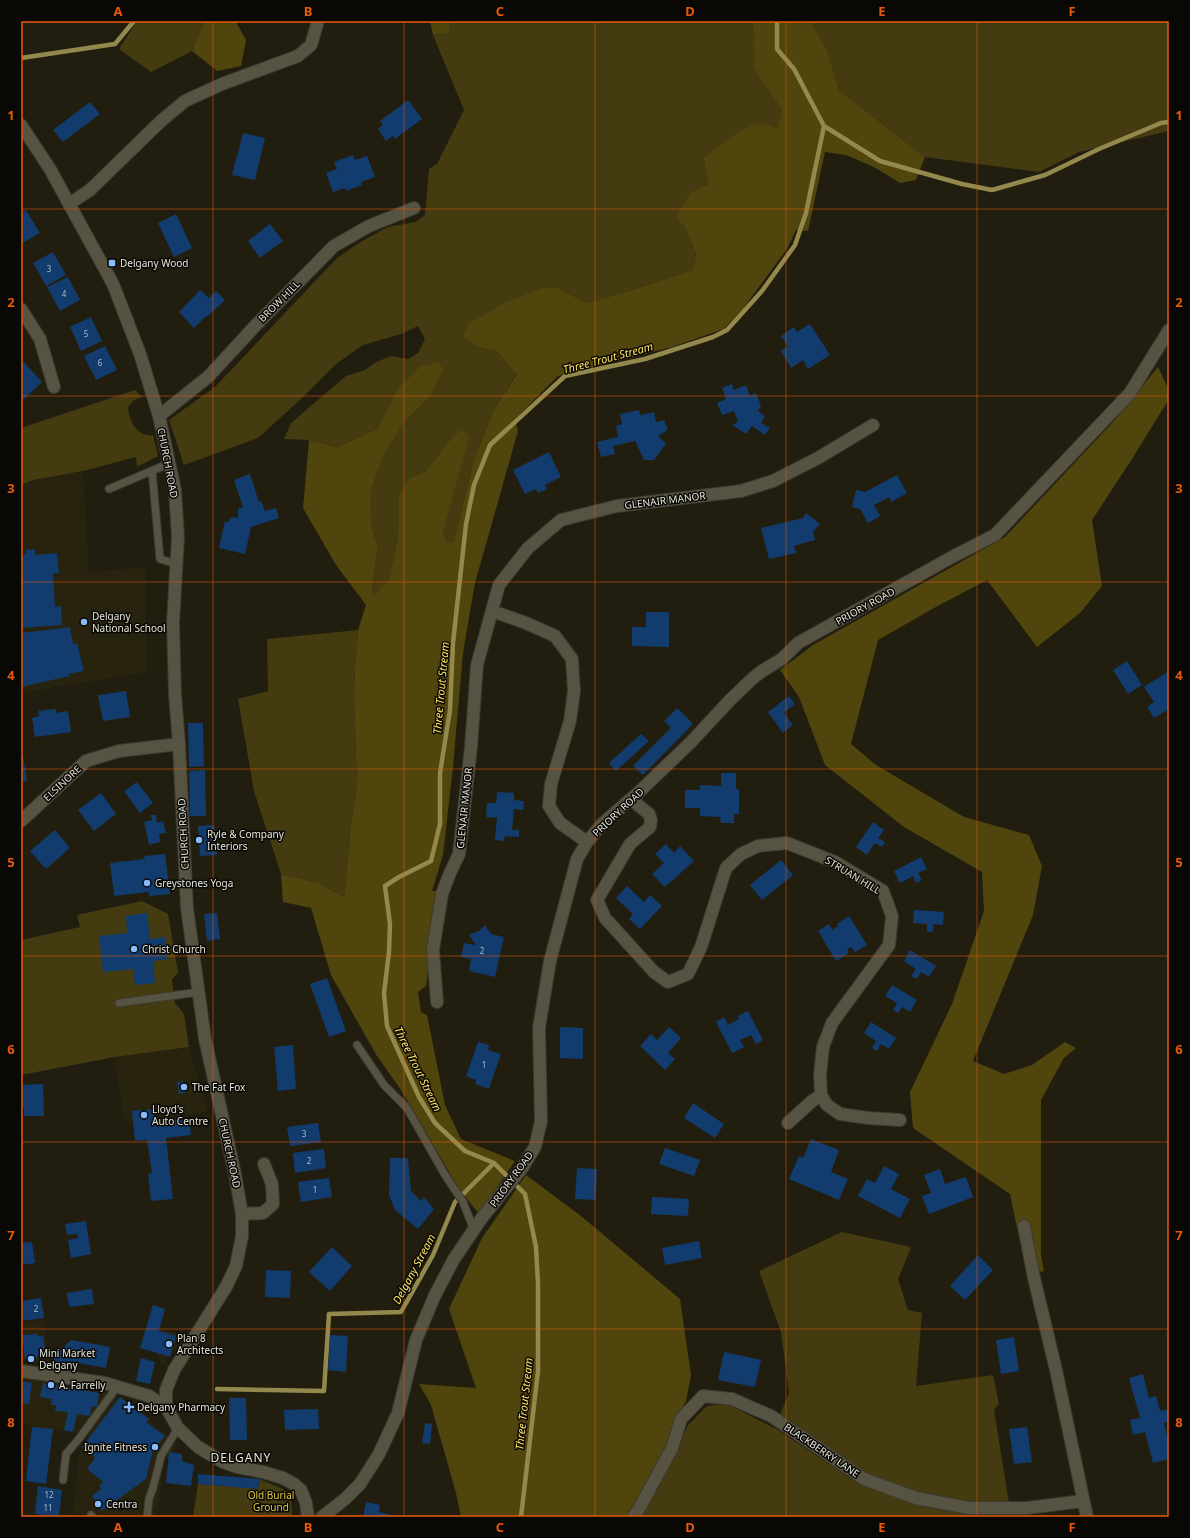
<svg xmlns="http://www.w3.org/2000/svg" width="1190" height="1538" viewBox="0 0 1190 1538" font-family="'Noto Sans',sans-serif">
<style>
.built{fill:#27230e}
.green{fill:#443b11}
.forest{fill:#4f450d}
.lines{fill:none;stroke-linecap:round;stroke-linejoin:round}
.stream{stroke:#94894c;stroke-width:4.5}
.building{fill:#123c6d}
.lane-casing{stroke:#3b3930;stroke-width:9}
.street-casing{stroke:#3b3930;stroke-width:14}
.secondary-casing{stroke:#3b3930;stroke-width:14}
.lane{stroke:#565343;stroke-width:7}
.street{stroke:#565343;stroke-width:12}
.secondary{stroke:#565343;stroke-width:12}
.grid{fill:none;stroke:#e8590c;stroke-width:1;stroke-opacity:0.55}
.poi-dot{fill:#88bbfc;stroke:#090804;stroke-width:1.5}
.labels{text-anchor:middle;stroke-width:3;stroke-linejoin:round;paint-order:stroke}
.number-label{font-size:8px;fill:#b2bcc0}
.poi-label{font-size:10px;fill:#e7e6dc;stroke:#090804;text-anchor:start}
.street-label{font-size:10px;fill:#e7e6dc;stroke:#090804}
.park-label{font-size:10px;fill:#e1c63e;stroke:#090804}
.water-label{font-size:11px;font-style:italic;fill:#ffe461;stroke:#090804}
.quarter-label{font-size:12px;letter-spacing:1px;fill:#e7e6dc;stroke:#090804}
.neatline{fill:none;stroke:#e8590c;stroke-width:1.5}
.grid-label{font-size:13px;text-anchor:middle;font-weight:bold;fill:#e8590c}
</style>
<rect width="100%" height="100%" fill="#211e10"/>
<path class="built" d="M83,471L89,572L145,567L147,672L21,693V485L33,480Z
M189,1047L208,1112L124,1122L115,1057Z
M44,1320L49,1363L21,1361V1323Z
M161,1328L182,1335L163,1366L155,1349Z
M22,1376L117,1395L166,1435L177,1445L164,1462L157,1517H89L87,1515L73,1513L79,1455L89,1436L21,1424Z"/>
<path class="green" d="M137,21H204L192,51L151,72L119,49Z
M450,21H753L755,68L782,110L777,128L709,184L691,192L685,227L696,254L693,270L642,287L587,303L558,288L468,324L463,337L475,346L497,352L517,373L494,409L474,459L454,541L447,543L443,534L460,468L452,437L426,471L409,478L399,494L398,536L389,580L375,596L372,589L378,546L372,529L371,490L383,457L405,421L429,398L419,367L398,388L377,429L337,447L309,440L284,439L291,423L346,376L365,370L376,362L391,356L408,359L418,353L425,339L418,326L401,334L363,345L336,364L302,398L258,438L184,465L169,420L215,387L337,258L362,241L388,227L416,222L425,215L429,169L437,164L464,110L433,35L449,33Z
M810,21H1169V131L1079,152L1039,172L925,157L839,90L827,49Z
M135,390L142,397L134,400L128,407C129,421 137,437 153,435L158,456L137,467L136,457L83,471L33,480L21,485V428Z
M358,630L355,665L354,700L357,783L351,825L344,897L319,883L281,874L254,791L238,699L268,691L267,639Z
M142,901L168,914L178,973L172,979L175,1003L184,1014L189,1047L115,1057L21,1075V940L80,927L77,915Z
M842,1232L911,1247L898,1279L908,1310L922,1313L916,1386L993,1375L999,1404L994,1410L1009,1503L952,1502L894,1486L848,1465L780,1415L789,1393L781,1332L759,1271Z
M727,1404L778,1430L859,1484L916,1504L979,1515V1517H639L659,1487L688,1425L707,1406Z
M259,1479L290,1492L292,1510V1517H193L198,1484L258,1489Z"/>
<path class="forest" d="M204,21H237V24L246,40L241,66L217,71L192,51Z
M430,21H450L449,33L433,35Z
M753,21H810L827,49L839,90L925,157L916,180L900,183L874,167L846,155L825,152L808,231L796,230L787,249L742,310L724,329L672,347L558,376L515,419L518,431L475,583L463,653L453,767L443,855L432,891H440L437,902L426,986L418,992L421,1012L427,1015L445,1105L461,1139L515,1161L479,1214L459,1189L401,1090L377,1056L331,975L311,908L283,902L281,874L319,883L344,897L351,825L357,783L354,700L355,665L358,630L366,605L336,565L303,508L309,440L337,447L377,429L398,388L419,367L439,362L443,370L429,398L405,421L383,457L371,490L372,529L378,546L372,589L375,595L389,580L398,536L399,494L409,478L426,471L452,437L462,430L469,436L443,534L447,543L454,541L474,459L494,409L517,374L497,352L475,346L463,337L468,324L504,303L542,288H558L587,303L642,287L693,270L696,254L685,227L676,218L691,192L709,184L704,158C715,149 747,122 761,124C766,124 772,127 777,128L782,110L754,68Z
M1158,367L1169,390V399L1132,459L1092,520L1102,586L1080,613L1037,647L987,580L934,608L878,640L851,744L876,765L964,817L1029,835L1042,866L1033,915L973,1061L1004,1074L1032,1065L1065,1042L1076,1048L1064,1058L1041,1100V1255L1044,1271L1027,1276L1010,1194L913,1128L910,1092L952,1004L984,911L982,872L904,827L825,765L799,697L780,670L813,645L1005,537L1112,423Z
M526,1175L581,1216L680,1299L691,1375L686,1401L678,1416L673,1435L628,1517H461L456,1493L431,1405L419,1384L476,1388L449,1309L482,1238Z"/>
<g class="lines">
<path class="stream" d="M21,58L115,44L134,21
M824,126L880,161L962,184L992,190L1045,175L1099,149L1161,123L1169,122
M217,1389L324,1391L329,1314L401,1312L433,1255L455,1202L494,1163
M521,1517L538,1371V1284L536,1247L525,1194L494,1163L465,1151L435,1123L419,1097L387,1026L384,993L389,952L390,924L385,886L399,877L431,861L440,824V773L450,710L453,643L466,524L474,485L490,445L565,376L645,359L713,337L727,330L762,291L795,245L806,213L824,126L794,69L777,49V21"/>
</g>
<path class="building" d="M408,100L422,119L395,139L393,136L386,141L378,129L383,125L380,121Z
M90,102L100,114L63,142L53,130Z
M243,133L265,138L255,180L232,175Z
M353,155L355,160L367,156L375,177L361,182L362,185L346,191L345,188L333,192L326,173L337,169L334,162Z
M26,210L40,233L21,244V213Z
M176,214L192,248L174,257L158,223Z
M270,224L283,241L260,258L248,241Z
M53,252L66,275L46,286L33,263Z
M68,277L80,300L60,311L47,287Z
M200,290L209,298L216,291L225,300L207,317L206,316L194,328L179,312Z
M91,317L102,341L81,351L70,327Z
M810,324L830,355L808,369L803,360L791,368L781,351L788,346L781,336L794,327L797,332Z
M105,346L117,370L96,380L84,356Z
M21,359L42,382L22,401L21,400Z
M732,384L734,390L746,385L750,396L756,393L761,406L758,411L765,416L761,423L770,428L765,435L752,426L746,434L732,425L738,422L734,411L722,415L717,403L726,399L722,388Z
M639,410L640,415L654,412L656,422L664,420L668,430L658,436L666,444L654,460H644L635,441L613,446L615,454L601,457L597,442L618,437L616,426L622,424L620,414Z
M549,452L561,477L545,485L547,489L538,493L536,489L525,494L513,470Z
M250,474L259,502L261,501L265,511L276,508L279,518L251,527L245,554L219,548L225,521L229,522L231,517L238,518V509L243,507L234,480Z
M897,475L907,493L891,502L889,497L874,505L880,516L868,523L860,509L852,507L856,490L865,492Z
M806,513L820,524L813,532L815,540L794,546L796,553L769,559L761,528L803,518Z
M35,549V555L57,553L59,573H53L55,607L61,606L62,625L21,628V555L26,554V550Z
M646,612H669V647L632,646V627H646Z
M70,627L73,644L77,643L84,671L69,674L70,676L21,687V633Z
M1127,661L1142,685L1128,694L1113,670Z
M1169,671V709L1154,718L1147,707L1154,702L1144,687Z
M126,691L130,717L103,721L98,695Z
M789,696L795,704L784,713L793,725L783,733L768,712Z
M677,708L693,724L643,775L633,766L671,728L664,721Z
M56,709V713L68,711L71,732L35,737L32,718L39,716L38,711Z
M188,723H203L204,766L189,767Z
M641,734L649,741L616,771L609,763Z
M23,756L27,781L21,782V757Z
M205,770L206,816H190L189,771Z
M721,773H736V789H739V814H734V823H721L720,817L700,816V808H685V790H700V785L721,786Z
M137,782L153,803L140,813L124,791Z
M497,792L514,793V800L524,801L523,810L514,809L512,830H519V837L505,836L504,841L495,840L497,818L486,817L487,803H496Z
M101,793L116,814L94,831L78,810Z
M151,815H156L157,823L163,821L166,833L159,834L160,842L149,845L144,822L152,820Z
M873,822L884,830L878,838L885,842L882,847L875,843L867,855L856,847Z
M214,825L217,855L200,856L198,826Z
M55,830L70,848L46,869L30,851Z
M666,844L674,853L680,846L694,861L665,887L652,874L664,863L655,854Z
M165,854L170,894L149,896V892L114,896L110,863L145,859L144,856Z
M921,857L927,869L918,873L922,880L916,883L913,876L900,883L894,871Z
M781,860L793,875L762,900L750,885Z
M627,886L644,902L650,895L662,906L640,929L629,919L633,914L616,898Z
M914,910L944,912L943,925L933,924V932H927V924L913,923Z
M147,913L150,939L165,937L168,959L153,961L155,983L135,985L133,969L103,972L99,936L127,933L126,916Z
M217,913L220,939L207,941L204,914Z
M849,916L867,945L855,952L851,947L847,949L849,953L836,961L818,931L829,924L832,930L838,926L837,924Z
M485,925L491,934L504,937L495,977L469,971L471,959L461,957L464,943L476,945L469,935L479,931Z
M910,950L936,966L929,977L921,972L917,979L911,976L916,969L904,961Z
M327,978L346,1031L329,1037L310,984Z
M892,985L917,1000L910,1012L902,1007L898,1013L893,1010L897,1003L885,996Z
M748,1011L763,1040L756,1044L751,1035L740,1040L744,1047L732,1053L716,1022L724,1017L728,1025L739,1019L738,1016Z
M871,1022L896,1038L889,1049L881,1044L877,1051L872,1048L876,1041L864,1033Z
M560,1027L583,1028V1059L560,1058Z
M669,1027L681,1038L668,1053L675,1059L665,1070L640,1046L651,1034L657,1040Z
M478,1042L489,1045L488,1050L501,1054L489,1089L475,1084L476,1080L466,1076Z
M293,1045L296,1089L278,1091L274,1047Z
M183,1081L185,1093L179,1094L177,1082Z
M43,1084L44,1116H24V1108H21V1085Z
M693,1103L724,1124L715,1138L684,1118Z
M154,1109L156,1122L189,1118L191,1135L166,1138L173,1199L151,1201L148,1174L152,1173L147,1140L135,1141L132,1111Z
M318,1123L321,1142L290,1146L287,1127Z
M811,1139L839,1150L831,1172L848,1179L839,1200L789,1179L799,1156L803,1158Z
M665,1148L700,1160L694,1176L659,1164Z
M324,1149L326,1168L295,1173L293,1153Z
M390,1158H408L411,1191L421,1201L424,1197L434,1209L418,1229L395,1210L389,1195Z
M884,1166L899,1174L891,1189L910,1199L900,1218L858,1196L867,1179L875,1183Z
M577,1168L597,1169L596,1200L575,1199Z
M940,1169L945,1184L966,1177L973,1197L929,1214L922,1196L931,1193L924,1175Z
M329,1178L332,1197L301,1202L298,1182Z
M652,1197L689,1199L688,1216L651,1214Z
M86,1221L91,1254L71,1258L68,1240L78,1238L77,1234L67,1235L65,1224Z
M699,1241L702,1258L665,1265L662,1248Z
M32,1242L35,1263L21,1265V1243Z
M332,1247L352,1266L330,1291L309,1272Z
M978,1255L993,1270L965,1300L950,1286Z
M266,1270L291,1271L290,1298L265,1297Z
M92,1289L94,1304L69,1307L67,1293Z
M41,1298L44,1318L21,1321V1301Z
M153,1305L165,1309L159,1331L176,1336L170,1357L140,1348Z
M37,1334V1336H43L46,1357L25,1359L22,1335Z
M330,1335L348,1336L346,1372L328,1370Z
M1014,1337L1019,1371L1001,1374L996,1340Z
M71,1340L110,1347L106,1368L77,1363L75,1373L51,1369L54,1356Z
M724,1352L761,1360L755,1387L718,1380Z
M141,1358L155,1362L150,1384L136,1381Z
M1143,1374L1149,1398L1156,1396L1160,1411L1169,1409V1421L1164,1423L1169,1444V1459L1153,1463L1145,1432L1133,1435L1130,1420L1140,1418L1129,1378Z
M22,1381L32,1383L29,1404L21,1403Z
M43,1383L99,1393L97,1407L92,1406L90,1416L77,1414L73,1432L64,1430L68,1412L55,1411L56,1405H51L52,1399L40,1397Z
M120,1397L149,1419L146,1422L165,1436L153,1450L146,1479L102,1511L92,1496L101,1489L99,1486L103,1482L87,1469L95,1458L82,1447Z
M229,1398H246L247,1440H230Z
M318,1409L319,1429L285,1430L284,1410Z
M425,1423L432,1424L430,1444L422,1443Z
M32,1427L53,1429L46,1484L26,1481Z
M1027,1427L1032,1462L1014,1464L1009,1429Z
M169,1452L182,1454V1461L194,1465L191,1486L166,1483Z
M198,1474L259,1479L258,1489L198,1484Z
M38,1486L62,1490L59,1517L35,1514Z
M366,1502L380,1505L379,1512L400,1517H363Z"/>
<g class="lines">
<g class="lane-casing">
<path id="lane" d="M152,471L160,559L176,564
M109,489L170,463
M119,1003L199,992
M357,1045L384,1085L407,1108L445,1175L463,1202L474,1230
M63,1480L66,1454L78,1440L117,1387
M91,1515L93,1517
M147,1517L149,1499L153,1488L161,1456L178,1428"/>
</g>
<g class="street-casing">
<path id="street" d="M69,204L90,190L161,121L185,101L222,84L298,56L311,45L318,21
M21,309L40,339L54,387
M159,416L208,377L255,326L334,246L369,226L414,208
M492,611L526,623L555,636L572,659L574,691L570,721L551,784L549,806L560,823L587,842
M631,799L649,814L651,820L650,827L630,844L597,900L605,918L654,972L668,982L688,974L701,947L726,868L741,854L758,846L787,843L835,862L883,891L892,916L889,945L832,1023L823,1047L820,1075L821,1095L827,1105L840,1114L868,1118L900,1120
M21,821L86,761L119,751L179,744
M437,1002L433,950L442,894L450,873L459,854L471,747L477,665L499,585L528,548L561,520L617,506L741,491L773,481L818,458L873,425
M788,1123L812,1101L821,1095
M242,1214L263,1213L273,1204L272,1184L264,1164
M1024,1226L1034,1278L1056,1370L1087,1517
M322,1517L345,1499L360,1484L379,1454L398,1413L416,1340L435,1295L454,1259L481,1219L522,1168L535,1147L541,1121L539,1028L550,961L577,859L587,842L603,823L639,792L691,742L730,700L752,679L762,671L782,659L798,643L952,557L995,535L1130,393L1169,330
M633,1517L639,1509L672,1448L681,1419L703,1396L732,1399L771,1416L864,1479L916,1498L969,1508H1027L1083,1501"/>
</g>
<g class="secondary-casing">
<path id="secondary" d="M21,125L50,169L113,284L140,354L159,416L175,490L178,537L173,623L175,694L179,744L187,908L205,1039L235,1174L242,1214V1236L236,1266L226,1287L174,1370L166,1390V1407L178,1428L198,1447L223,1462L237,1467L263,1472L283,1478L294,1484L301,1490L306,1503L308,1517
M21,1371L105,1383L149,1396L166,1407"/>
</g>
<use href="#lane" class="lane"/>
<use href="#street" class="street"/>
<use href="#secondary" class="secondary"/>
</g>
<path class="grid" d="M213,21V1517M404,21V1517M595,21V1517M786,21V1517M977,21V1517M21,209H1169M21,396H1169M21,582H1169M21,769H1169M21,956H1169M21,1142H1169M21,1329H1169"/>
<g class="poi-dot">
<rect x="108" y="259" width="8" height="8" rx="2"/>
<circle cx="84" cy="622" r="4"/>
<circle cx="199" cy="840" r="4"/>
<circle cx="147" cy="883" r="4"/>
<circle cx="134" cy="949" r="4"/>
<circle cx="184" cy="1087" r="4"/>
<circle cx="144" cy="1115" r="4"/>
<circle cx="169" cy="1344" r="4"/>
<circle cx="31" cy="1359" r="4"/>
<circle cx="51" cy="1385" r="4"/>
<path d="M127 1401h4v4h4v4h-4v4h-4v-4h-4v-4h4z"/>
<circle cx="155" cy="1447" r="4"/>
<circle cx="98" cy="1504" r="4"/>
</g>
<g class="labels">
<g class="number-label">
<text x="49" y="272">3</text>
<text x="64" y="297">4</text>
<text x="86" y="337">5</text>
<text x="100" y="366">6</text>
<text x="482" y="954">2</text>
<text x="484" y="1068">1</text>
<text x="304" y="1137">3</text>
<text x="309" y="1164">2</text>
<text x="315" y="1193">1</text>
<text x="36" y="1312">2</text>
<text x="49" y="1498">12</text>
<text x="48" y="1511">11</text>
</g>
<g class="poi-label">
<text x="120" y="267">Delgany Wood</text>
<text x="92" y="620">Delgany<tspan x="92" dy="12">National School</tspan></text>
<text x="207" y="838">Ryle &amp; Company<tspan x="207" dy="12">Interiors</tspan></text>
<text x="155" y="887">Greystones Yoga</text>
<text x="142" y="953">Christ Church</text>
<text x="192" y="1091">The Fat Fox</text>
<text x="152" y="1113">Lloyd's<tspan x="152" dy="12">Auto Centre</tspan></text>
<text x="177" y="1342">Plan 8<tspan x="177" dy="12">Architects</tspan></text>
<text x="39" y="1357">Mini Market<tspan x="39" dy="12">Delgany</tspan></text>
<text x="59" y="1389">A. Farrelly</text>
<text x="137" y="1411">Delgany Pharmacy</text>
<text x="147" y="1451" text-anchor="end">Ignite Fitness</text>
<text x="106" y="1508">Centra</text>
</g>
<g class="street-label">
<text transform="translate(279 301) rotate(-45)" y="4">BROW HILL</text>
<text transform="translate(168 463) rotate(79)" y="4">CHURCH ROAD</text>
<text transform="translate(665 500) rotate(-7)" y="4">GLENAIR MANOR</text>
<text transform="translate(865 606) rotate(-29)" y="4">PRIORY ROAD</text>
<text transform="translate(62 783) rotate(-43)" y="4">ELSINORE</text>
<text transform="translate(464 808) rotate(-84)" y="4">GLENAIR MANOR</text>
<text transform="translate(618 812) rotate(-43)" y="4">PRIORY ROAD</text>
<text transform="translate(183 834) rotate(-93)" y="4">CHURCH ROAD</text>
<text transform="translate(853 875) rotate(31)" y="4">STRUAN HILL</text>
<text transform="translate(230 1153) rotate(78)" y="4">CHURCH ROAD</text>
<text transform="translate(511 1179) rotate(-54)" y="4">PRIORY ROAD</text>
<text transform="translate(822 1450) rotate(34)" y="4">BLACKBERRY LANE</text>
</g>
<g class="park-label">
<text x="271" y="1499">Old Burial<tspan x="271" dy="12">Ground</tspan></text>
</g>
<g class="water-label">
<text transform="translate(608 358) rotate(-15)" y="4">Three Trout Stream</text>
<text transform="translate(441 688) rotate(-85)" y="4">Three Trout Stream</text>
<text transform="translate(418 1069) rotate(64)" y="4">Three Trout Stream</text>
<text transform="translate(414 1269) rotate(-62)" y="4">Delgany Stream</text>
<text transform="translate(524 1404) rotate(-84)" y="4">Three Trout Stream</text>
</g>
<g class="quarter-label">
<text x="241" y="1462">DELGANY</text>
</g>
</g>
<rect width="1190" height="1538" fill="none" stroke="#090804" stroke-width="44"/>
<rect x="22" y="22" width="1146" height="1494" class="neatline"/>
<g class="grid-label">
<text x="118" y="16">A</text>
<text x="308" y="16">B</text>
<text x="500" y="16">C</text>
<text x="690" y="16">D</text>
<text x="882" y="16">E</text>
<text x="1072" y="16">F</text>
<text x="11" y="120">1</text>
<text x="1179" y="120">1</text>
<text x="11" y="307">2</text>
<text x="1179" y="307">2</text>
<text x="11" y="493">3</text>
<text x="1179" y="493">3</text>
<text x="11" y="680">4</text>
<text x="1179" y="680">4</text>
<text x="11" y="867">5</text>
<text x="1179" y="867">5</text>
<text x="11" y="1054">6</text>
<text x="1179" y="1054">6</text>
<text x="11" y="1240">7</text>
<text x="1179" y="1240">7</text>
<text x="11" y="1427">8</text>
<text x="1179" y="1427">8</text>
<text x="118" y="1532">A</text>
<text x="308" y="1532">B</text>
<text x="500" y="1532">C</text>
<text x="690" y="1532">D</text>
<text x="882" y="1532">E</text>
<text x="1072" y="1532">F</text>
</g>
</svg>
